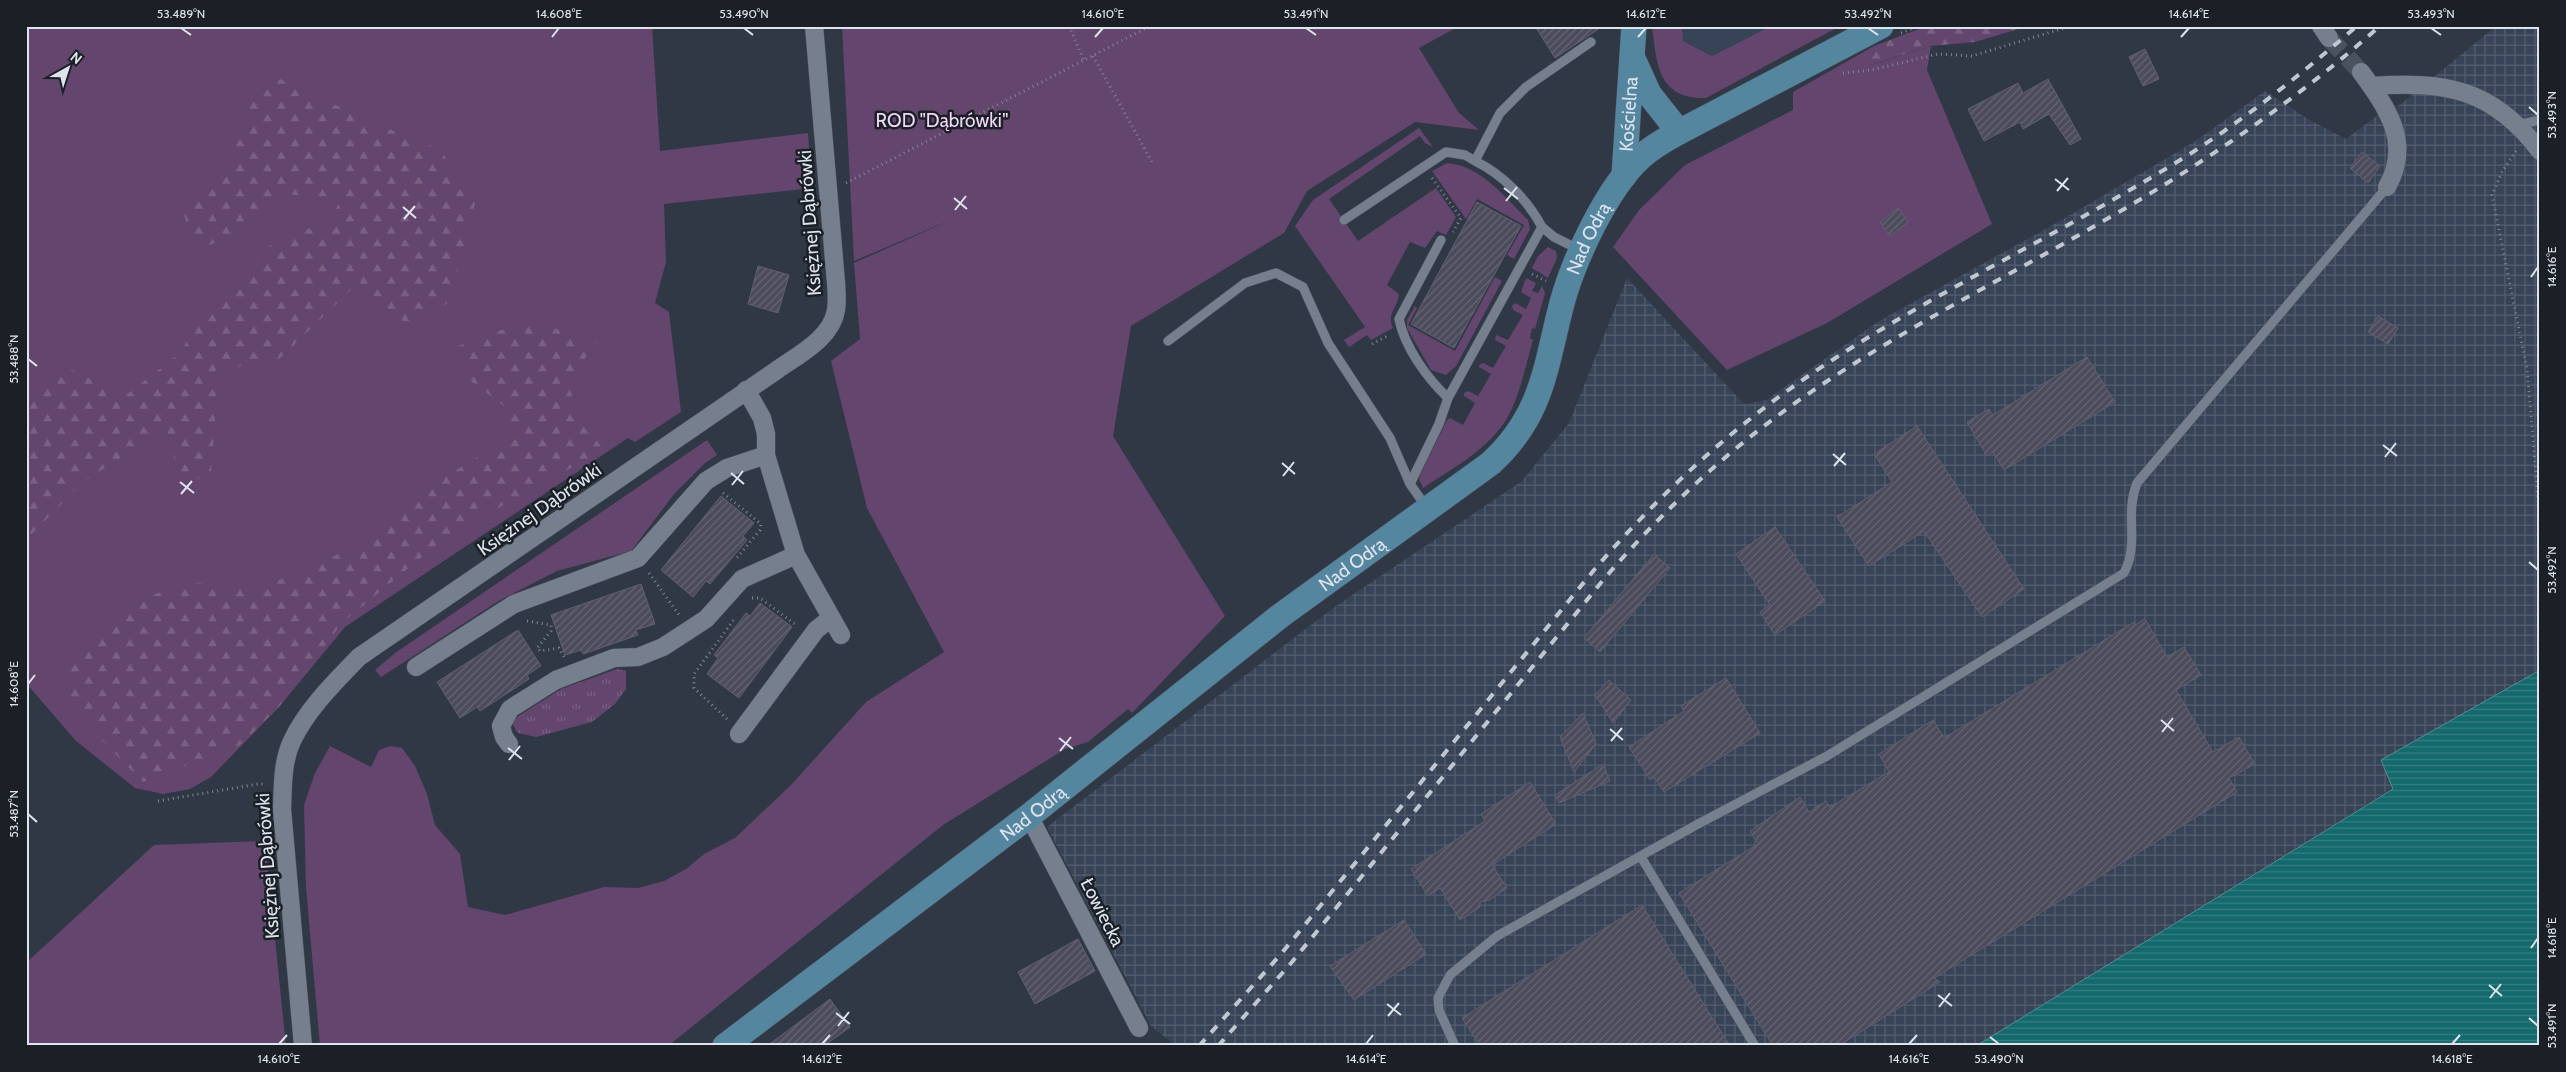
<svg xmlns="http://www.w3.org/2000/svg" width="2566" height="1072" viewBox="0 0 2566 1072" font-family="Cabin,sans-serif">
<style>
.built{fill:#374356}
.industrial{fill:url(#industrial-grid)}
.green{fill:#64456d}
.forest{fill:url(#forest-firs)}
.park{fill:url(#park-tufts)}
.water{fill:url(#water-rules);stroke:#518e93}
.building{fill:url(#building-hatch);stroke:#615f71}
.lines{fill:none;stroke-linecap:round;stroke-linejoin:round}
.street-tunnel{stroke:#4a525f;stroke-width:18;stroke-dasharray:18 9;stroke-linecap:butt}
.lane-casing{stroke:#4f5662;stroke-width:10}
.street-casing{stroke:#4f5662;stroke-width:19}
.secondary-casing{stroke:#4f5662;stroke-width:26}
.path{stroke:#7f8692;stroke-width:3;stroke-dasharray:1 4;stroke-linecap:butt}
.lane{stroke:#757f8e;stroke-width:9}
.street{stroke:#757f8e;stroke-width:18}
.secondary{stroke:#5586a0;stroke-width:25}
.rail{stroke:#c0c7d1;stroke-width:4;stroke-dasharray:9 9;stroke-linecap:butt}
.ticks{fill:none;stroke:#dee4ed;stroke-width:2}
.labels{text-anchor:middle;stroke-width:5;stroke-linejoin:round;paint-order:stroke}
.street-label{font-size:19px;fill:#dee4ed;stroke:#1b1f26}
.park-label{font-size:19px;fill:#efd7f6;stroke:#1b1f26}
.neatline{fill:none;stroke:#dee4ed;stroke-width:2}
.ticks-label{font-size:12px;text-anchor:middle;fill:#dee4ed}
</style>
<defs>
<pattern id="industrial-grid" width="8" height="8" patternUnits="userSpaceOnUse" patternTransform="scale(1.25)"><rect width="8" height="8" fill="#374356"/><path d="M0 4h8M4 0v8" fill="none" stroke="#545e6f"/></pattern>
<pattern id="forest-firs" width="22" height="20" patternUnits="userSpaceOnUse" patternTransform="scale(1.25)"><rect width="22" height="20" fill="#64456d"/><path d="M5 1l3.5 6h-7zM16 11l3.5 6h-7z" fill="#7a6082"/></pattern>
<pattern id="park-tufts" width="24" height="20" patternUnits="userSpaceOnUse" patternTransform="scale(1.25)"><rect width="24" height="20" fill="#64456d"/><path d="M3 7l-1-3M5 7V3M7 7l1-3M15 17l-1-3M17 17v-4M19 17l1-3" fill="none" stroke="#7a6082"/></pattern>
<pattern id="water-rules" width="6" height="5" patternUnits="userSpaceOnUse" patternTransform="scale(1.25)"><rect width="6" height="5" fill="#14696d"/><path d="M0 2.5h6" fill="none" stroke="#367e82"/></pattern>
<pattern id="building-hatch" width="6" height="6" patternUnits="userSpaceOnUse" patternTransform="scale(1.25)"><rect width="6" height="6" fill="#4c4b5b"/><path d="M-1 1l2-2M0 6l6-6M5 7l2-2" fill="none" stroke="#656573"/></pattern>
</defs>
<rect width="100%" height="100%" fill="#303846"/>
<path class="built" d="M1682,26H1771L1712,56L1683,41Z"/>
<path class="industrial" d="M2496,26H2540V670L2381,760L2393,788L1976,1046H1176L1151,1026L1047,827L1333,608L1522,481L1569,423L1627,278L1744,404L1766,400L1879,321L2058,222L2194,142L2265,91L2308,119L2346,139L2378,115L2401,104Z"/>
<path class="green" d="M26,26H652L660,151L808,133L812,188L664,204L666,262L655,303L669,312L681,412L635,442L628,438L345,627L279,707L211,777L190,789L163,794L135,788L76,741L26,683Z
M842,26H1459L1419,48L1459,113L1479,130L1415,122L1307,191L1284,233L1131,326L1113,436L1225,616L1132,713L1128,709L1088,742L1065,749L943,825L668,1046H320L306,888L304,805L315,773L330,746L371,767L379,750L391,746L402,748L415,766L427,794L435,825L460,854L468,907L505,915L604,887L638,888L664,881L686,869L704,854L735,838L791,785L866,702L944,652L867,508L831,361L860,339L854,263L953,219L854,261Z
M1652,26H1682L1683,41L1712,56L1771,26H1840L1706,98C1658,99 1657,65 1652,26Z
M1874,46L1871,65L1931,46L1927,70L1992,224L1827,323L1727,370L1613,247L1639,210L1685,165L1793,110V92Z
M1419,128L1433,147L1425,143L1420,136L1329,199L1358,241L1436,188L1456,217L1446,235L1437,231L1425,248L1410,242L1387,285L1399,294C1398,308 1386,313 1393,328L1371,340L1367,335L1349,347L1344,340L1365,327L1295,226L1313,200Z
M1447,163C1480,165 1506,198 1528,220L1530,229L1514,259L1507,255L1524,225L1477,199L1466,219L1432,171Z
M1548,247L1556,251L1557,258L1548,278L1532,268L1538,256Z
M1495,277L1502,281L1456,366L1446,375L1431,370L1407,328V320L1415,306L1417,308L1408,325L1455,351Z
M1526,278L1536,283L1532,291L1538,293L1542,286L1545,293L1535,329L1532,328L1530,338L1533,340C1525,367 1520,396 1506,420C1487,450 1452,469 1423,488L1419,479L1421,473L1447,420L1450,418L1463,425L1475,403L1464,396V393L1468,391L1478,396L1491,374L1479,367V365L1483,363L1493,368L1506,346L1495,340L1496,335L1508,340L1523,315L1513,310L1512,306L1515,303L1526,309L1531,298L1521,292Z
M707,440L717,455L705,463L675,493L631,551L557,571L500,600L381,677L375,670L395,653Z
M265,841L286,1046H26V963L154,845Z"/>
<path class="forest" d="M1927,26H2028L1975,42L1931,46L1870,65L1874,46Z
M280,79L374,123L441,150L475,204L448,303L411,327L357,284L277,361L219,369L211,474L180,484L167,429L84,481L26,540V396L66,367L125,396L181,352L202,311L277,239L332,221L340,198L280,194L228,238L193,251L184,214L233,156L253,96Z
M513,326L560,329L596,342L568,384L581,421L604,450L447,536L342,623L279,707L239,746L143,782L68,706L67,672L143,598L188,583L265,586L350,549L443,478L513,436L508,409L468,379L458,346Z"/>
<path class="park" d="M617,669L626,671V689L615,704L592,722L536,737L518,733L512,723L517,717L561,689Z"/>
<path class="water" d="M2540,670V1046H1976L2393,789L2381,760Z"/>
<path class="building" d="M1535,26H1603L1555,58Z
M2145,49L2159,79L2143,86L2129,57Z
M2048,79L2081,139L2070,145L2049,114L2023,129L2020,122L1984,141L1968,109L2018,83L2023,93Z
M2362,152L2380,166L2368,183L2350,168Z
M1477,202L1521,226L1454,348L1411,324Z
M1898,208L1908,222L1890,236L1880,222Z
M758,266L789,275L778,313L748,304Z
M2378,316L2398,328L2388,344L2368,332Z
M2087,357L2115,402L2004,470L1993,452L1987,456L1967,422L1989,409L1993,415Z
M1917,426L2024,589L1982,617L1924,531L1869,566L1837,517L1892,482L1874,454Z
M721,496L754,523L743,536L747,540L710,584L706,581L693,597L661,570Z
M1775,527L1825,601L1775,635L1760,612L1770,605L1736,554Z
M1654,554L1670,568L1600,652L1584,638Z
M641,584L655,624L636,630L638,635L583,654L581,650L565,655L551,615Z
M760,603L792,627L739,698L707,674L718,658L714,655L746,613L750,616Z
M2145,619L2167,657L2184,647L2201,675L2176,690L2213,752L2239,737L2255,764L2229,778L2237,792L1934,978L1940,982L1838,1046H1773L1679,893L1758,844L1750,831L1800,797L1809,812L1826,801L1830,807L1889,772L1879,754L1933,720L1944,738L2134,622L2135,625Z
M518,630L541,666L527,675L529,679L480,711L477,707L460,718L437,682Z
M1726,678L1760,733L1664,792L1654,777L1650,780L1629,747L1684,711L1681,706Z
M1609,680L1631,700L1613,723L1595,695Z
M1583,713L1596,744L1574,772L1560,737Z
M1603,764L1610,781L1559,803L1555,795Z
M1530,782L1556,824L1492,865L1507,888L1489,900L1480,902V907L1460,920L1440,888L1428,896L1411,869L1485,821L1481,814Z
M1642,905L1730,1046H1480L1462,1018Z
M1404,920L1426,954L1354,1000L1330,966Z
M1078,939L1095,971L1035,1004L1018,972Z
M830,999L850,1027L824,1046H767Z"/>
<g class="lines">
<path class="street-tunnel" d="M2329,38L2361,72"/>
<g class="lane-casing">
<path id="lane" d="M2517,125L2540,120
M1344,220L1446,152L1465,155L1475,161
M1542,227L1554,237L1580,250
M1168,341L1245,283L1276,273L1303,287L1328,343L1390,438L1410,484
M1448,398L1542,227C1528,200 1502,174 1475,161L1500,113L1526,87L1591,42
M1427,508L1410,484L1439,424L1448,398C1427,378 1405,348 1399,319L1441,240
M1641,857L1755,1046
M1455,1046L1439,1010L1438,998L1450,975L1497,936L1698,824L1827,756L2124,573C2140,542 2124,516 2137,483L2387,187"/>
</g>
<g class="street-casing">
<path id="street" d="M2321,26L2329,38
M2361,72C2388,109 2412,143 2387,187
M2371,86C2445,81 2492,88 2540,151
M746,390L762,418L766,434V455L796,555L841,635
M416,667L514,604L638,558L706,481L727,468L766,455
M739,734L816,630L831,618
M509,744L504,737L501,726L510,709L556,680L614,658L638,657L663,647L706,619L742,579L796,555
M1029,816L1139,1028
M303,1046L282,809C283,787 282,762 292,741C307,709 335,682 359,657L777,370C798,355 832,338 836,310C838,298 836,284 835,271L814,26"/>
</g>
<g class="secondary-casing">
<g id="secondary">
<path d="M1634,61L1649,94L1679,132"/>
<path id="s1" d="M1624,176L1634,26"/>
<path id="s2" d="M725,1046L1029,816L1280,616L1491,463C1543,415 1545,368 1562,303C1574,259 1607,188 1641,157C1652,147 1666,139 1679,132L1881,26"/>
</g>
</g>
<path class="path" d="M1069,26L1084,61
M1901,33L1919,26
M1093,56L1153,164
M1843,73L1871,70L1938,54L1972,56L2071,26
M2516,151L2502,172L2492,195L2527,369L2540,522
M1432,178L1461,218L1453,232
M846,183L1150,26
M1532,274L1546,281
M1372,344L1389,335
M723,493L761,524L760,530L736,559
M649,573L679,615
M752,598H760L796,625
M527,621L551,625V631L537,648L540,651L559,648L564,657
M727,719L694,688V674L735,618
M158,801L258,784H265"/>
<use href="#lane" class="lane"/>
<use href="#street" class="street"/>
<use href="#secondary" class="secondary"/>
<path class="rail" d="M1199,1046L1281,954L1594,570C1650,505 1711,447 1780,396C1902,307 2043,244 2172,165C2238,125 2298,77 2357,26
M1218,1046L1292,962L1604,579C1659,515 1721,456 1791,406C1890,335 2000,281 2105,220C2203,164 2295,101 2380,26"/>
</g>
<path class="ticks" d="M181,28L191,35M744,28L753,35M1306,28L1316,35M1868,28L1878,35M2431,28L2441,35M552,37L559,28M1095,37L1103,28M1638,37L1646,28M2181,37L2189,28M2529,107L2538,115M2055,179L2069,190M1504,188L1518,199M2057,191L2068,178M954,198L967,209M1506,201L1517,187M403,207L416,218M955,210L966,196M404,219L415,206M2531,277L2538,267M28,359L37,366M2383,445L2397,456M1833,454L1846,465M2385,457L2396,443M1282,463L1295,474M1834,466L1845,453M731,473L744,484M1283,476L1294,462M180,482L194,493M732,485L743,471M181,494L192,481M2529,562L2538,570M28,684L35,675M2161,720L2174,731M1610,729L1623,740M2162,732L2173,718M1059,738L1073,749M1611,741L1622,728M508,748L522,759M1060,751L1071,737M509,760L520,746M28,814L37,822M2531,948L2538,938M2489,985L2502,996M1938,995L1952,1006M2490,998L2501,984M1387,1004L1401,1015M1939,1007L1950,993M836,1013L850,1024M1388,1016L1399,1003M2529,1018L2538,1026M838,1026L849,1012M1990,1037L1999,1044M279,1044L287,1035M822,1044L830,1035M1366,1044L1373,1035M1909,1044L1917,1035M2452,1044L2460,1035"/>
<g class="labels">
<g class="street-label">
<text dy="7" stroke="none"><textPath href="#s1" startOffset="62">Kościelna</textPath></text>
<text transform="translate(809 223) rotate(-94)" y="7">Księżnej Dąbrówki</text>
<text dy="7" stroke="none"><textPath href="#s2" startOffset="1211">Nad Odrą</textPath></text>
<text transform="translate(539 509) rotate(-35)" y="7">Księżnej Dąbrówki</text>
<text dy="7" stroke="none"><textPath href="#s2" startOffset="791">Nad Odrą</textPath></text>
<text dy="7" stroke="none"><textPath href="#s2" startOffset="386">Nad Odrą</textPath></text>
<text transform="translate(267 866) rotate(-94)" y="7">Księżnej Dąbrówki</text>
<text transform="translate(1103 912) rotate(63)" y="7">Łowiecka</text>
</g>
<g class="park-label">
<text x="942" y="127">ROD "Dąbrówki"</text>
</g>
</g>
<rect width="2566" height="1072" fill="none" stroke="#1b1f26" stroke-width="55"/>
<g transform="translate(68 68) rotate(39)" stroke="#1b1f26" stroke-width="4" paint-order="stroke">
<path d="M0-4L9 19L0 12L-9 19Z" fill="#dee4ed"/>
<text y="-8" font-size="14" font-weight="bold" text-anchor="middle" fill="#dee4ed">N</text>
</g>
<rect x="28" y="28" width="2510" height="1016" class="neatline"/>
<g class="ticks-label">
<text x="181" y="18">53.489°N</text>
<text x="559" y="18">14.608°E</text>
<text x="744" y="18">53.490°N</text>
<text x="1103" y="18">14.610°E</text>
<text x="1306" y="18">53.491°N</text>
<text x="1646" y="18">14.612°E</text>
<text x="1868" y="18">53.492°N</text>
<text x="2189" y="18">14.614°E</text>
<text x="2431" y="18">53.493°N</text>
<text transform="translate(2552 115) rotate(-90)" y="4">53.493°N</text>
<text transform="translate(2552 267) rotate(-90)" y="4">14.616°E</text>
<text transform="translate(14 359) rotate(-90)" y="4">53.488°N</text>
<text transform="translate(2552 570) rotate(-90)" y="4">53.492°N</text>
<text transform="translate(14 684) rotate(-90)" y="4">14.608°E</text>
<text transform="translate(14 814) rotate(-90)" y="4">53.487°N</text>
<text transform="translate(2552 938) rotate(-90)" y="4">14.618°E</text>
<text transform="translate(2552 1026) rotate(-90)" y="4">53.491°N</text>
<text x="279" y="1063">14.610°E</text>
<text x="822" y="1063">14.612°E</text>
<text x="1366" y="1063">14.614°E</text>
<text x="1909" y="1063">14.616°E</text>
<text x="1999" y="1063">53.490°N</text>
<text x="2452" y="1063">14.618°E</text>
</g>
</svg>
